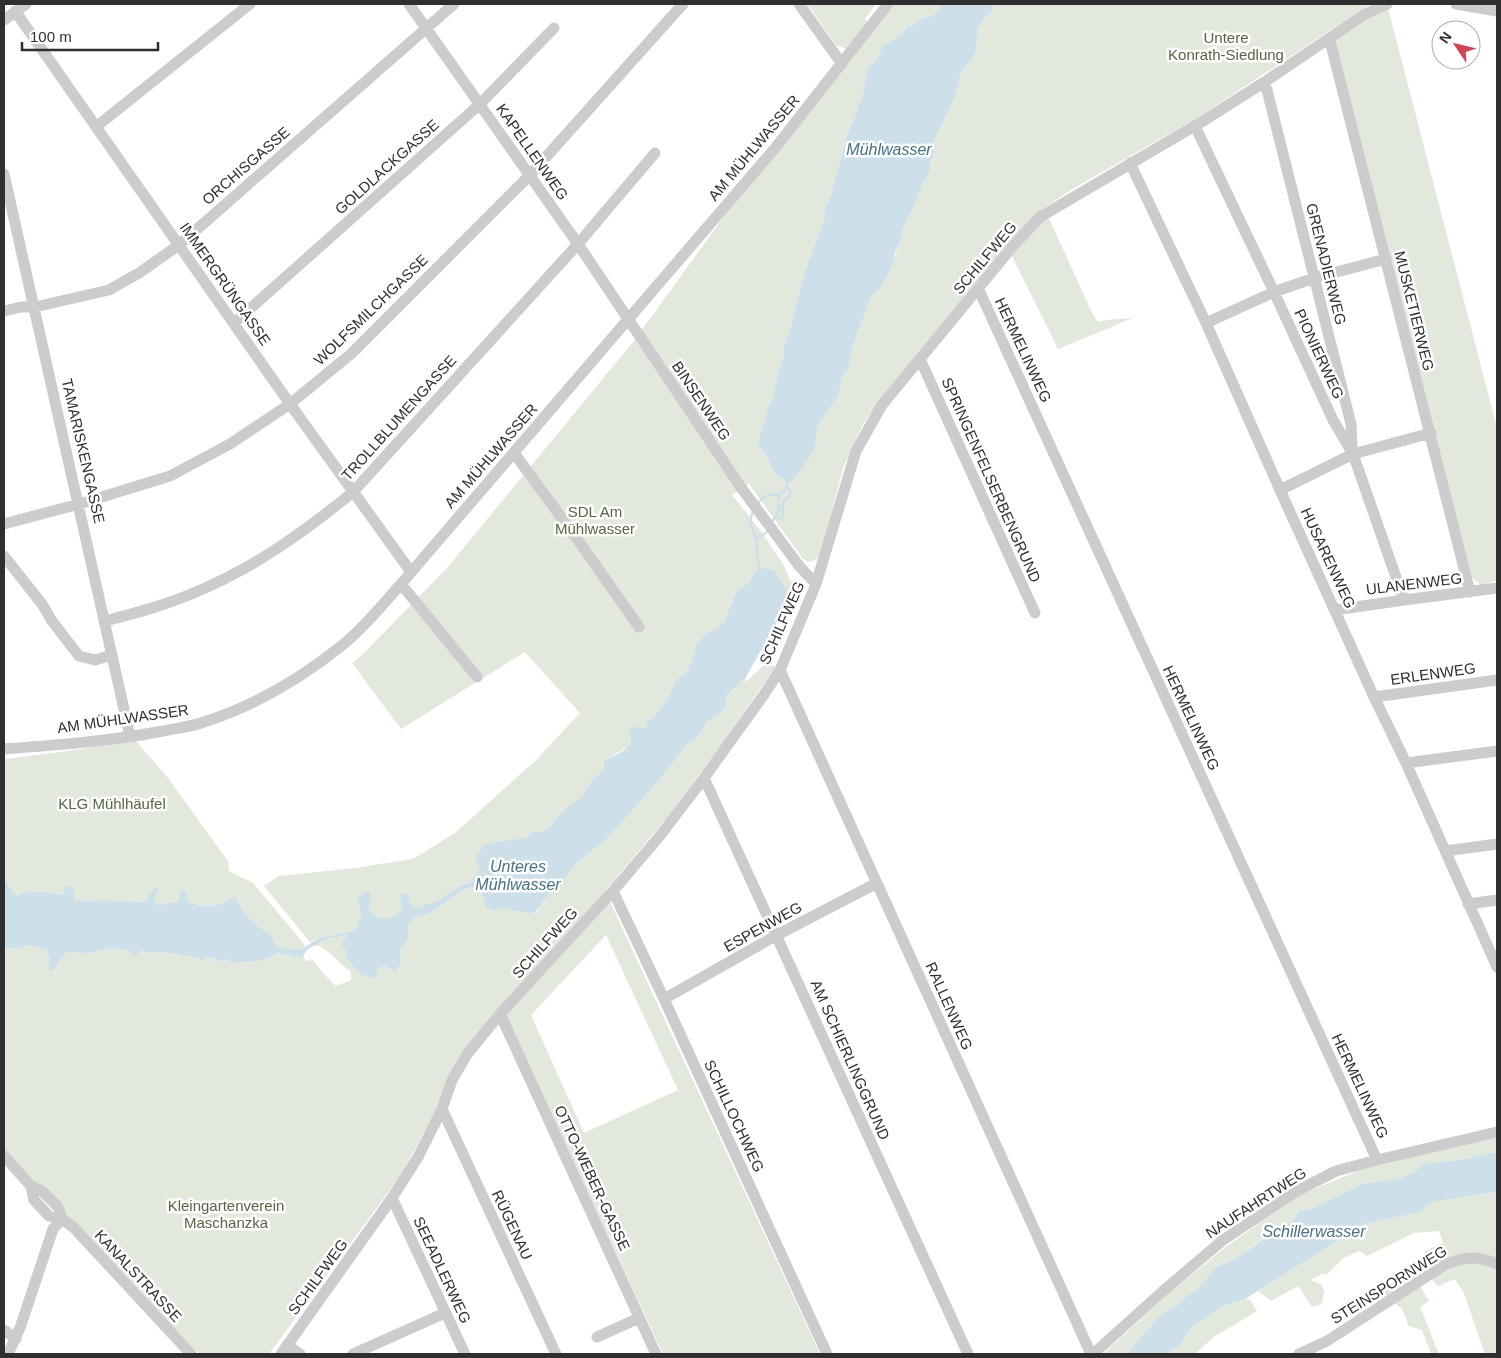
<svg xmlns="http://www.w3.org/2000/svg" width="1501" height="1358" viewBox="0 0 1501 1358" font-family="Arial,sans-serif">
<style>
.green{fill:#e3e8dc;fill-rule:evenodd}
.water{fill:#cde0e9}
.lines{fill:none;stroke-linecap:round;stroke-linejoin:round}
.stream{stroke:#cde0e9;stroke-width:2.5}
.street{stroke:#ccc;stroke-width:11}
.labels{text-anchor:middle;stroke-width:5;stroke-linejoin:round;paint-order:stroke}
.park-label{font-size:15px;fill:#556741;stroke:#fff}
.street-label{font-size:15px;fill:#2f2f2f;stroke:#fff}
.water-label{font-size:16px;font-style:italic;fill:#45738a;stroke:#fff}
</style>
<rect width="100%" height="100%" fill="#fff"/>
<path class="green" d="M807,4H876L865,19L868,23L848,49L836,45Z
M895,4H940V10L932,16L924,17L913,25L906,27L899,36L882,46L877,59L868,67L862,98L858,105L857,112L846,138L831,195L824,210L826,214L803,277L791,326L784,346V354L778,371L773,398L767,408L766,416L757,444L767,457L774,473L779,477L785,479L815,449L817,427L838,396L843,376L850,366L852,348L871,297L879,290L901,241L903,228L918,198L922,185L930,172V163L934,152L935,139L955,98L961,73L974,56L977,47L976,41C979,36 976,34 978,29C981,19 993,13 995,4H1370L1197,118L1074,188L1041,210L886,392L862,426L843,468L822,551C818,558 815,561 808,562L803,559L749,484L732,495L761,531L783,564L790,580L797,589L789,593L781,581L756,570L749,582L736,592L724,622L717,629L705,634L696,646L688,673L677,679L667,700L654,717L647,721V727L642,729L634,726L628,732L631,741L628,747L604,760L603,770L592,780L582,798L565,809L558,816L550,827L542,832H532L527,837L485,844L480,869L469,883L459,886L438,900L417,908L399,895L404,908C401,910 398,915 394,917C384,922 374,915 369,907L371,900H357L361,914L357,927L352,931L319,938L310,942L264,886L279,876L355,868L413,859L455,833L535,761L580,713L525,652L401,729L352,663L361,656L447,568L633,342L736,200L849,63Z
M1388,8L1497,428V581L1481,585L1469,575L1335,41L1358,22Z
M1048,216L1093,315L1098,322L1105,320L1133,318L1058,349L1012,256L1023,242Z
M764,665L776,666L722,744L665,820L605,891L820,1354H663L509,1022L500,1015L477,1033L455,1063L434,1113L415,1149L397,1180L269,1354H199L4,1150V949L12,948L17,949L29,945L47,950L53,971L62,958L67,952H78L87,954L111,948L132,952L141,950L149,953L160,952L199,958L210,957L220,962L227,959L233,963L261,961L280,953L294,957H303L306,961L313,960L324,974L336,986L351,980V972C339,964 331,951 317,945L325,939L349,935L346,958L353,966L377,969L401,961L400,950C407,941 409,936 406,925L415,917L429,914L455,896L472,887L502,908L531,914L538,911L544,900L561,884L577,863L606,840L663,776L686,746L699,736L708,721L725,706C725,696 731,690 740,685L739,682L742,678L745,679L746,682ZM606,935L678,1090L584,1133L531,1015Z
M135,740L168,778L228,861L229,871L253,883L305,945L303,948L296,949L279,948L275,944L271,935L255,924L243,911L235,896C218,907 207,908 188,901L186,891L179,901L159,905L153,901L159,887L153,892L145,902L103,900L75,901L66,886L64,893L60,895C45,892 32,888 17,896C11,891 10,884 4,879V759L68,751Z
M1497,1136V1152L1459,1160L1421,1164L1416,1171L1401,1178L1362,1184L1311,1209L1299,1210C1296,1219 1292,1225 1283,1225L1235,1259L1216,1267L1197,1289L1183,1299L1177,1306L1162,1313L1126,1354H1103L1167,1295L1227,1246L1300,1195L1360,1170L1443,1148Z
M1497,1192V1354H1485L1463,1291L1455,1279L1438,1286L1430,1277L1419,1284L1429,1301L1420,1307L1439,1354H1431L1422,1330L1408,1326C1404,1304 1397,1305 1379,1295L1377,1288H1385L1426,1259L1424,1251L1443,1243L1439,1231L1414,1233L1367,1256L1359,1251L1344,1258L1326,1275L1323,1273L1311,1280L1322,1285L1324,1292L1322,1304L1312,1307L1298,1286L1271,1301L1258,1291L1365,1224L1420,1212L1432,1202Z
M1245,1299L1250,1300L1257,1311L1215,1336L1195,1354H1167L1181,1344L1192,1327L1210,1316L1220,1307Z"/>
<path class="water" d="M940,4H995C993,13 981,19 978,29C976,34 979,36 976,41L977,47L974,56L961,73L955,98L935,139L934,152L930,163V172L922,185L918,198L903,228L901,241L894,254V260L888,275L879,290L871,297L852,348L850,366L843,376L838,396L817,427L815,449L796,477L787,485L785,479L779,477L774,473L767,457L757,444L766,416L767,408L773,398L778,371L784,354V346L791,326L803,277L826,214L824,210L831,195L846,138L857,112L858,105L862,98L868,67L877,59L882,46L899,36L907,27L913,25L924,17L932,16L939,10Z
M766,568L774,570L789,593L786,598L784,609L745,679H742L739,682L740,685L734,688L726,697V706L720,712L708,721L699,736L686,746L663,776L606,840L577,863L561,884L544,900L538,910L531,914L502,908L495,911L486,907L482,893L471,887L455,896L429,914L415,917L407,925C410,937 407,941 400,950L401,961L396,972L385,966L377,969L378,975L371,978L360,974L346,958V950L342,946V942L348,935L325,939L317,945L313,946L306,951L303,957H294L279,953L261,961L232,963L227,959L220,962L210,957L205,958L203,962L199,958L160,952L149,953L141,950L134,958L132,952L111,948L87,954L78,952H67L62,958L53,971L48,970L50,960L47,950L29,945L17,949L12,948L4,949V879C10,884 11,891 17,896C32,888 45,892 60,895L64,893L65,886L73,887L75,901L103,900L145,902L155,887H159L153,901L159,905L179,901L180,891L186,890L188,901C207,909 218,907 235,896L243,911L255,924L271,935L275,944L279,948L296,949L303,948L319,938L352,931L357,927L361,914L357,900L363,893L370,892L371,900L369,908C381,923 391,921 403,908L399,895L408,893L410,903L417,908L438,900L459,886L469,883L480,869L475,857L485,844L527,837L532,832H542L550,827L558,816L565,809L581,798L592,780L603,770L604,760C612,756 630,751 631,740C631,738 629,735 628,732L634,726L641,728L647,727V721L654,717L667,700L677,679L688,672L696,646L705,634L717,629L724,622L736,592L749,582L756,570Z
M1497,1152V1192L1432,1202L1420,1212L1365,1224L1245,1299L1220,1307L1210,1316L1192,1327L1181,1344L1167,1354H1126L1162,1313L1177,1306L1183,1299L1197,1289L1216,1267L1235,1259L1267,1237L1270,1229L1276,1231C1286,1222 1294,1226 1299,1210L1311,1209L1362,1184L1401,1178L1416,1171L1421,1164L1459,1160Z"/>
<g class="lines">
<path class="stream" d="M758,504C759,502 761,499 763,498C772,491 786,501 787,481
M778,508L779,496
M753,511L750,522L756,539L759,571
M775,517L779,518L783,515C783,498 781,506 791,493L787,487
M772,522L782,505
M756,539L766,533L768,529"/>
<path class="street" d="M409,4L578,244L742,489L800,567L816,584
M799,4L842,64
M1456,4L1497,11
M15,11L290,404L411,572
M4,20L26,4
M1328,39L1331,45L1470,592
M1263,83L1267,90L1351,424L1352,449
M97,126L250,4
M1195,126L1274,292L1333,420L1353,454L1404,600
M1130,163L1206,323L1280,490L1374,697L1406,763L1497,967
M4,174L130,736
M978,288L1377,1160
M4,311L21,307H35L109,290L139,273L179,245L454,4
M234,323L480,104L554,28
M1206,323L1274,292L1314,278L1386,259
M920,359L1035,613
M514,453L580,543L639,627
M1280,490L1353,454L1431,433
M4,524L79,504L170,476L230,444L290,404L352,353L529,176L683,4
M4,556L42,604L52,621L79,656L95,660L112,655
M401,584L477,677
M1335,610L1404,600L1497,588
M105,621C136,613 166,605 196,592C254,568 304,532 353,492L578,244L655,153
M780,670L1091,1354
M1374,697L1497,680
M4,749C57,745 111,741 163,731C176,728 191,727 204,722C253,706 300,679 340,647C363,629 382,605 401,584L776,147L888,4
M1406,763L1497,751
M704,778L968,1354
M1445,851L1497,844
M613,891L664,999L827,1354
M1468,904L1497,900
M664,999L777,935L877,883
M500,1014L656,1354
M442,1109L556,1354
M4,1156L31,1186L42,1191L58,1207L62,1219
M31,1186L34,1200L49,1216L62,1219L74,1228L191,1354
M392,1198L465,1354
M4,1330L16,1339
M597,1337L639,1318
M287,1345L300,1354
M8,1354L20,1328L53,1229L62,1219
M281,1354L392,1198L418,1157L442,1109L452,1080L468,1053L500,1014L613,891L659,837L704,778L763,696L780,670L816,584L856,451L882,405L1013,246L1040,217L1203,121L1263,83L1365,14L1387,4
M353,1354L445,1313
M1093,1354L1162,1292L1223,1240L1297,1191L1336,1171L1377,1160L1497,1132
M1299,1354L1327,1341L1446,1264C1466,1257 1477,1255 1497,1264"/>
</g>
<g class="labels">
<g class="park-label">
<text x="1226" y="43">Untere<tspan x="1226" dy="17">Konrath-Siedlung</tspan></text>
<text x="595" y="517">SDL Am<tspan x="595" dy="17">Mühlwasser</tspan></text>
<text x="112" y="809">KLG Mühlhäufel</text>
<text x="226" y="1211">Kleingartenverein<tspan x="226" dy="17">Maschanzka</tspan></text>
</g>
<g class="street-label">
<text transform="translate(754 148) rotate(-50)" y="5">AM MÜHLWASSER</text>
<text transform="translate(532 152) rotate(55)" y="5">KAPELLENWEG</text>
<text transform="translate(246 166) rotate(-41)" y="5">ORCHISGASSE</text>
<text transform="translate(387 167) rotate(-42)" y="5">GOLDLACKGASSE</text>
<text transform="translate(985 258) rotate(-50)" y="5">SCHILFWEG</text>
<text transform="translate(1326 264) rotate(76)" y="5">GRENADIERWEG</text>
<text transform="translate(225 284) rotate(55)" y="5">IMMERGRÜNGASSE</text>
<text transform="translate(371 310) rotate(-44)" y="5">WOLFSMILCHGASSE</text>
<text transform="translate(1414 311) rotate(76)" y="5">MUSKETIERWEG</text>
<text transform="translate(1023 350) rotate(65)" y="5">HERMELINWEG</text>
<text transform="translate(1319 354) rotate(65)" y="5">PIONIERWEG</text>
<text transform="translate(701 401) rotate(56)" y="5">BINSENWEG</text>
<text transform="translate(399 418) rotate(-48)" y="5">TROLLBLUMENGASSE</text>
<text transform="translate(83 451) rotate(77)" y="5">TAMARISKENGASSE</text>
<text transform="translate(491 456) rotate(-49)" y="5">AM MÜHLWASSER</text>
<text transform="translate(991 480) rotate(66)" y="5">SPRINGENFELSERBENGRUND</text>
<text transform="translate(1328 558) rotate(65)" y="5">HUSARENWEG</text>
<text transform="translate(1414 584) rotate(-7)" y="5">ULANENWEG</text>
<text transform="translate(782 623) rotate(-66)" y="5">SCHILFWEG</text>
<text transform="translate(1433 674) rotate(-8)" y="5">ERLENWEG</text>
<text transform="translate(1191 718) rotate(65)" y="5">HERMELINWEG</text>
<text transform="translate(123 719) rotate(-8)" y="5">AM MÜHLWASSER</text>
<text transform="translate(763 927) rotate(-29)" y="5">ESPENWEG</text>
<text transform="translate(545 943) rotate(-48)" y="5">SCHILFWEG</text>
<text transform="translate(949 1006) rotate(66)" y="5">RALLENWEG</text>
<text transform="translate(850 1060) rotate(66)" y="5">AM SCHIERLINGGRUND</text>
<text transform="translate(1360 1086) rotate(65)" y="5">HERMELINWEG</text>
<text transform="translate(734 1116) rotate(65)" y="5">SCHILLOCHWEG</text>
<text transform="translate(592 1178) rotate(65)" y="5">OTTO-WEBER-GASSE</text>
<text transform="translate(1256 1203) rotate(-33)" y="5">NAUFAHRTWEG</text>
<text transform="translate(512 1225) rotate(65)" y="5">RÜGENAU</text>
<text transform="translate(442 1270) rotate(65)" y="5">SEEADLERWEG</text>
<text transform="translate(138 1276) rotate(47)" y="5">KANALSTRASSE</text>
<text transform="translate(318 1277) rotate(-54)" y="5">SCHILFWEG</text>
<text transform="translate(1389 1285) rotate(-32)" y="5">STEINSPORNWEG</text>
</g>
<g class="water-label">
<text x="889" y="155">Mühlwasser</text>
<text x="518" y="872">Unteres<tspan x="518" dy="18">Mühlwasser</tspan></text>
<text x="1314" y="1237">Schillerwasser</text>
</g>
</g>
<rect width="1501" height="1358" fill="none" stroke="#2f2f2f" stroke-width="10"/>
<g transform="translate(1456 45) rotate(305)"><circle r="24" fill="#ffffff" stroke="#acacac"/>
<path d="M0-4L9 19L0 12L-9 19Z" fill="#d44457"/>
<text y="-8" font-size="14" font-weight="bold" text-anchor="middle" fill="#2f2f2f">N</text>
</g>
<path d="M22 42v8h136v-8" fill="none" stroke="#2f2f2f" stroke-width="2.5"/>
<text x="30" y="42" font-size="15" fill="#2f2f2f" stroke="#ffffff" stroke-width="4" paint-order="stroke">100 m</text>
</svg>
